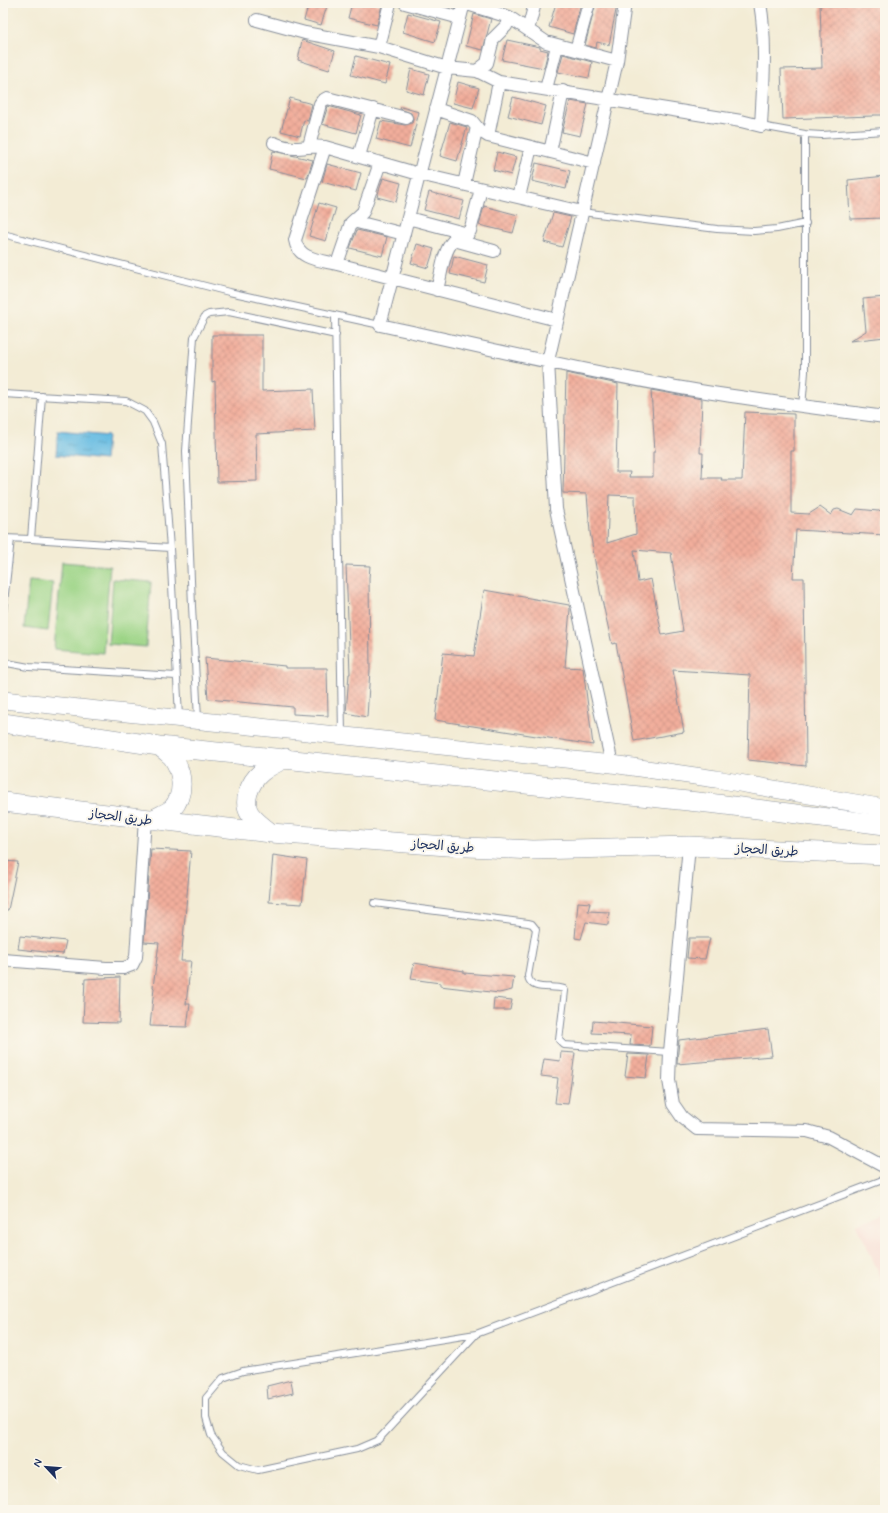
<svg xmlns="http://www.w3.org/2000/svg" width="888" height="1513" viewBox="0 0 888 1513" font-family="Mynerve,'Playpen Sans Arabic',sans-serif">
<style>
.built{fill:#f7d1c9}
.green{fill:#9cd486;stroke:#5c8272}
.water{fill:url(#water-ripples);stroke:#4075a0}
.building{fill:url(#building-cross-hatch);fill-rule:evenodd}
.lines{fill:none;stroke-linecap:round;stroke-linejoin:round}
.service-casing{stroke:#878e9a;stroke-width:8}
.minor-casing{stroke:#878e9a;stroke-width:14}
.secondary-casing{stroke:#878e9a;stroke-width:18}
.primary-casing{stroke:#878e9a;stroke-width:20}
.service{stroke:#fff;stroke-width:6}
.minor{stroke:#fff;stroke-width:12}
.secondary{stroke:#fff;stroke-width:17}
.primary{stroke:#fff;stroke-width:19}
.labels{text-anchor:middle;stroke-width:4;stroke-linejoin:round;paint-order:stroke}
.street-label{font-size:13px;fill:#1b2f5e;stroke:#fbf7ec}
</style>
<defs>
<pattern id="water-ripples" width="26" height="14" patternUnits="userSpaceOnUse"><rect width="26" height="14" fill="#65bbe2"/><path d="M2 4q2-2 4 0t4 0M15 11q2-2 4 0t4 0" fill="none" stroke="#5298ba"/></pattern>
<pattern id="building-cross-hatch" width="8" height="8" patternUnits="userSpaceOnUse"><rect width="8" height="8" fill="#f2ae9b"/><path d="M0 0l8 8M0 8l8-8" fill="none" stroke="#cf9688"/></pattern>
</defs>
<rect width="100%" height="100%" fill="#fbf7ec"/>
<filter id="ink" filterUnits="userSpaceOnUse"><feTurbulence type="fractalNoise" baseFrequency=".025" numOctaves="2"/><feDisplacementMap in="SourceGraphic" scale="8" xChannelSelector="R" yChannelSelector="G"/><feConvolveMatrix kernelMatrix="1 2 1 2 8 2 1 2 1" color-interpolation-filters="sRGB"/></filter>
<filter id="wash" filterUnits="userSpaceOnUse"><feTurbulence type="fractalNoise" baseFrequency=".012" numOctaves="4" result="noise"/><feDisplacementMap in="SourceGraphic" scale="16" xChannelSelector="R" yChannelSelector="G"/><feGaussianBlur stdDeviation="0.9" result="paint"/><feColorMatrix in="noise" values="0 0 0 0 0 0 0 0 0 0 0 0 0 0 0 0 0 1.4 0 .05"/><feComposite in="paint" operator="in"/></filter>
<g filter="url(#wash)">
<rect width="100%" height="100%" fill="#f3ecd5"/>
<path class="built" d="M885,1213V1287L857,1224Z"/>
<path class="green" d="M62,562L110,566L103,653L54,649Z
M113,579L151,582L146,647L108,644Z
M29,581L53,583L48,631L24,628Z"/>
<path class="water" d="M58,431L107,436L105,460L56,455Z"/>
<g id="blocks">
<path class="building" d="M309,3H328L321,25L304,20Z
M352,3H373L382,5L377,25L348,18Z
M556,3H581L573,34L549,27Z
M596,3H609L617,5L609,45L597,42L596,48L585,45Z
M820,3H885V115H873V116L783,119L781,69L822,68Z
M408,13L441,22L435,42L403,32Z
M474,14L491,19L483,50L466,46Z
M302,40L335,51L329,70L298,60Z
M507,40L540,47V49L548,51L544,68L502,60Z
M563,54L592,62L589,78L558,72Z
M356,56L390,65L385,84L351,75Z
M411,69L429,74L424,95L406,90Z
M458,82L479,88L473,108L453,103Z
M513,97L546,106L541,125L508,116Z
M290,98L312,104L308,121L304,120L300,136L281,131Z
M570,101L588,104L580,136L562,132Z
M328,106L361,115L356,133L322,124Z
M401,107L419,112L410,148L376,139L381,121L405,125L412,123L413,119L411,113L400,109Z
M450,122L467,127L457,161L440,156Z
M273,151L313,160L307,178L269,169Z
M497,152L516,157L511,175L493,170Z
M536,163L570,171L566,189L532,181Z
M327,164L361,173L356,191L322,182Z
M885,176V218L850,219L848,180Z
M383,178L401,183L396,202L377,197Z
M429,192L464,201L459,219L424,210Z
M319,203L336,208L326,241L309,236Z
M484,206L518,215L513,233L479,225Z
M553,213L571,217L562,247L544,242Z
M357,230L387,237L382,256L350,248Z
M417,244L434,249L428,268L411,263Z
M454,256L488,265L484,282L450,274Z
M885,297V337L850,341L866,331L863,299Z
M212,335H262V391L313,389L315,431L256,434L257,481L217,482L215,381L212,382Z
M566,373L618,384L616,472H630L629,477H653V452H655L651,390L702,399L700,453H703L702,478H722L721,480H742L745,412L794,414V451H791V513L809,514L820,507L831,515L834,510L838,509L853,515L857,509L878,511L885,509V535L796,530L793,578H804L806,766L748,760L750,675L673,670L684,732L634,741L616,643L612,644L600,591L590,532L587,494L563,493ZM609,495L635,496L636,534L607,543ZM634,550L671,553L683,631L662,635L651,579L638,582Z
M346,565L370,566L369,578L370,670L367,717L346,713L349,674H350Z
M484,590L569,605L570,609L565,667L583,668L593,745L435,720L443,653L474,656Z
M205,658L285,666V668H327L328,716L293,714V707L208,699Z
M151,849L191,851L181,961H191L186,1004H190L187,1027L150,1026L154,988L153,987L159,943L144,942Z
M273,855L307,860L302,904L269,902Z
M3,861L18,862L8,910H3Z
M578,902L590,903L588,911L609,912L608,925L586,922L581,939L575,938Z
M20,936L66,941L63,954L18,949Z
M689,938H710L705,959L687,958Z
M414,963L464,971V973L514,977L512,990L499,993L440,986V983L411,979Z
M120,977L119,1023L83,1022L85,979Z
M494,998L512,1000L510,1010H493Z
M593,1021L652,1026L650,1046L630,1045L631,1035L592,1033Z
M768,1029L772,1056L677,1064L679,1040Z
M561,1052L575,1053L568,1104L555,1103L558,1078L541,1076L544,1059L560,1061Z
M628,1054L649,1055L646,1078L625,1076Z
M291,1380L293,1393L268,1399L267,1386Z"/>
</g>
</g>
<g filter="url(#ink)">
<use href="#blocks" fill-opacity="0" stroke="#878e9a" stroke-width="1"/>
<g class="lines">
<g class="service-casing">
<path id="service" d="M761,126L805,134L822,135L885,131
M582,212L717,229L754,231L777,229L806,223
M3,234L229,292L380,325
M335,315L342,734
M3,394L126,401L145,411L153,422L162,444L170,548L179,717
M802,407L805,372V134
M3,538L31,539L170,548
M31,539L42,396
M3,612L11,539
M3,658L7,663L29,667L176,676
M198,719L192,606L186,451L194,337L205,316L209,314L229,312L336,335
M374,903L528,923L532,924L536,929L528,976C531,993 553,984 564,989L565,991L559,1040L564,1045L670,1052
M476,1334L378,1440L357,1449L258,1470L239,1465L223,1452L211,1435L206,1418V1398L223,1378L243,1371L476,1334L885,1179"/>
</g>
<g class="minor-casing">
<path id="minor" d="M405,3L460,18
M464,3L380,325C479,346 577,370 676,387C745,399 815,408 885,417
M464,3L509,17L546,42L617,61
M257,20L305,33L379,47L447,68L477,71L499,82L741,121L761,126C763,85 767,43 760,3
M528,30L535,3
M379,47L390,3
M576,50L589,3
M477,71L487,63L493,39L506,26L509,17
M546,89L557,46
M436,109L472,121L480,131L488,136L594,163
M488,136L499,82
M274,143C281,146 288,148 296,148C306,148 315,145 325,147L419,174L582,212
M309,146L320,104L322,101L327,98L406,118
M325,147L295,240C298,260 321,260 337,264L557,320
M550,152L563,91
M359,156L373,109
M464,184L477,127
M519,197L531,147
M408,218L468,234
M353,221L404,234
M454,240L494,251
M337,264L351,223L363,212L380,163
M437,290C441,276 443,251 453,241C458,236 465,237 470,231L481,189
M612,764L556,509L548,361L617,61L625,3
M689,846L670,1052L669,1080L673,1104L682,1117L697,1129L807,1131L829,1137L885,1167
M3,960L106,968H124L132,965L136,957L145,819"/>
</g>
<g class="secondary-casing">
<path id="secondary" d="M3,700L612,764L716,779L885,808"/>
</g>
<g class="primary-casing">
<path id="primary" d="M3,723L159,746L717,804L885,825
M3,802L271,833L447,846L533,850L689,846L885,855
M152,820C158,816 167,813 172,809C185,795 183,773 173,758C170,754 164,750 159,746
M271,833C263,827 255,821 250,814C246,808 246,800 248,793C254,773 268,767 286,758"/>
</g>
<use href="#service" class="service"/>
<use href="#minor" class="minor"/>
<use href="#secondary" class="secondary"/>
<use href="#primary" class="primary"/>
</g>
</g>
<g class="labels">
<g class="street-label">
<text transform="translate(121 816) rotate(7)" y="5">طريق الحجاز</text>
<text transform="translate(443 845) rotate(4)" y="5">طريق الحجاز</text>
<text transform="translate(767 849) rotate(3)" y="5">طريق الحجاز</text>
</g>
</g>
<rect width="888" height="1513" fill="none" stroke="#fbf7ec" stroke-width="16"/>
<g transform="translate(46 1467) rotate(296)" stroke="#fbf7ec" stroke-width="3" paint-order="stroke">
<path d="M0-3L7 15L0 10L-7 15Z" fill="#1b2f5e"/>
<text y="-6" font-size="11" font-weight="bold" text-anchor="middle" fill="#1b2f5e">N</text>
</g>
</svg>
